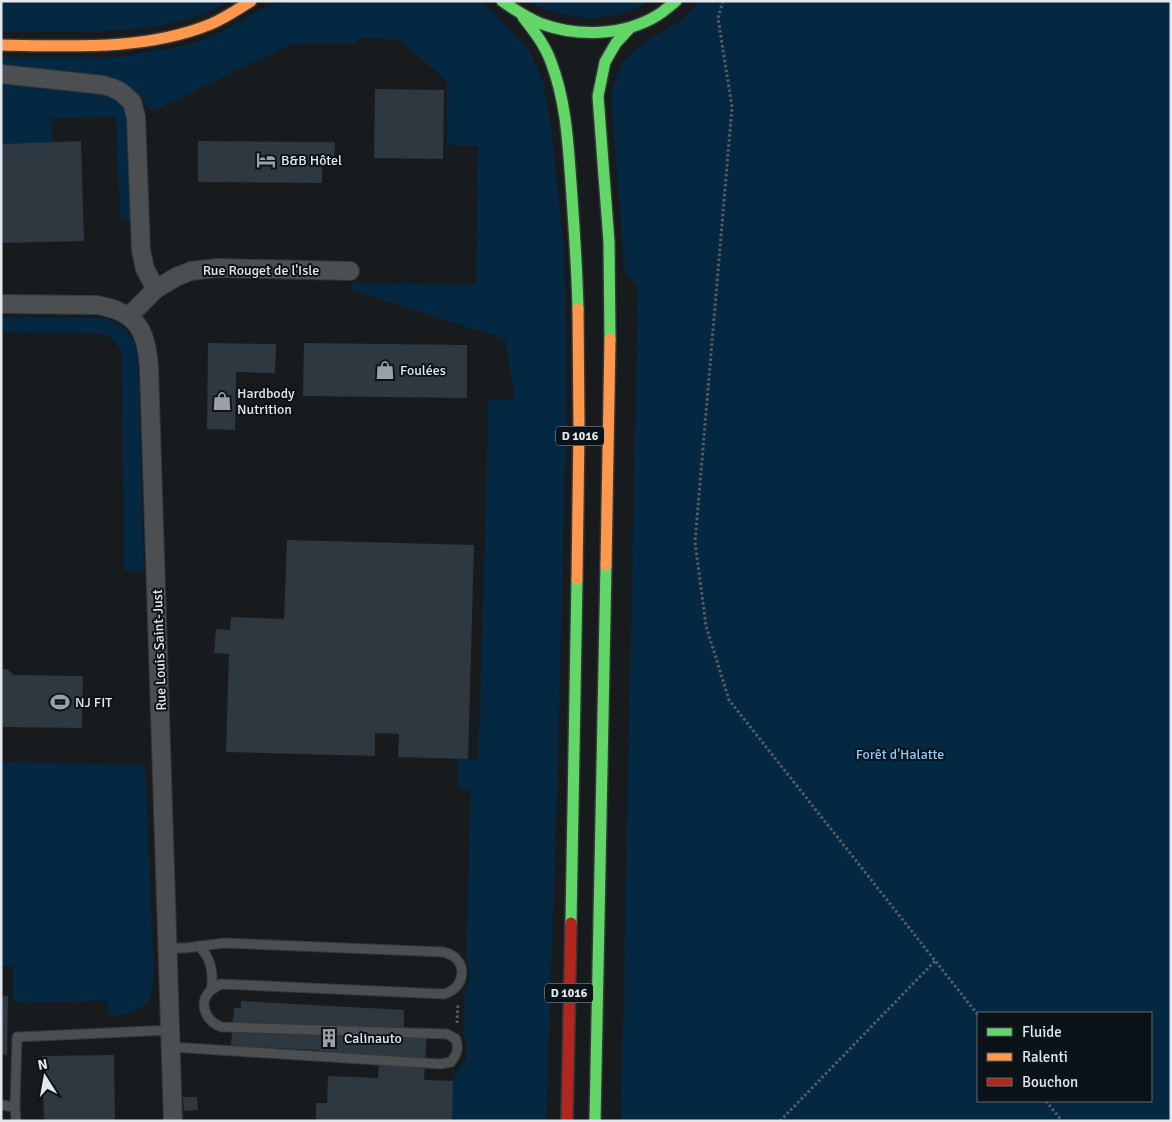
<svg xmlns="http://www.w3.org/2000/svg" width="1172" height="1122" viewBox="0 0 1172 1122" font-family="Signika,sans-serif">
<style>
.green{fill:#042842;fill-rule:evenodd}
.building{fill:#2d3841}
.lines{fill:none;stroke-linecap:round;stroke-linejoin:round}
.lane-casing{stroke:#343739;stroke-width:11}
.street-casing{stroke:#343739;stroke-width:20}
.fast-casing{stroke:#343739;stroke-width:14}
.slow-casing{stroke:#343739;stroke-width:14}
.jam-casing{stroke:#343739;stroke-width:14}
.path{stroke:#5a5c5f;stroke-width:3;stroke-dasharray:2.5 2.5;stroke-linecap:butt}
.lane{stroke:#4c4f51;stroke-width:9}
.street{stroke:#4c4f51;stroke-width:18}
.fast{stroke:#63d668;stroke-width:11}
.slow{stroke:#ff974d;stroke-width:11}
.jam{stroke:#b3261e;stroke-width:11}
.labels{text-anchor:middle;stroke-width:4;stroke-linejoin:round;paint-order:stroke}
.shield{fill:#0b1319;stroke:#a2a8ad;stroke-width:1}
.shield-label{font-size:12px;font-weight:bold;fill:#e3e8ed}
.poi-label{font-size:14px;fill:#e3e8ed;stroke:#0b1319;text-anchor:start}
.street-label{font-size:14px;fill:#e3e8ed;stroke:#0b1319}
.park-label{font-size:14px;fill:#8dc8fc;stroke:#0b1319}
</style>
<rect width="100%" height="100%" fill="#181b1e"/>
<path class="green" d="M1,1H229C168,39 71,31 1,32Z
M285,1H480L503,22L529,51L543,81L551,128L564,248L567,378L558,760L546,1121H452L453,1081L456,1074L467,1057V1046L463,1034L464,993L468,986L470,976L469,967L466,959L471,789L458,788L457,759H478L485,549L488,401L515,399L505,339L352,290L351,283L476,285L478,146L447,145V81L399,40L363,38L352,44H293L152,111L139,99L1,68V57H118L187,45L210,38L268,6Z
M527,1H649C611,25 566,21 527,1Z
M700,1H1171V1121H621L638,288L625,272L611,93L622,62L649,39L679,22ZM978,1013H1151V1101H978Z
M1,78L104,92L121,100L126,109L129,119L132,223L120,217L116,117L51,118L52,142L1,144Z
M1,317L103,318C127,325 133,334 138,358L144,570C136,573 131,574 124,569L122,355C118,342 112,337 99,333L1,332Z
M1,762L145,765L154,980L149,1002C133,1012 128,1015 109,1016L108,1001L13,1002V966H1Z"/>
<path class="building" d="M375,89L444,90L443,159L374,158Z
M81,141L84,241L1,243V144Z
M198,141L335,142L334,166H322V183L198,182Z
M208,343L276,344L275,373L236,372L235,430L207,429Z
M304,343L467,345V398L303,396Z
M287,540L474,545L468,759L398,757L399,734L375,733V756L226,752L229,654L214,653L216,629L230,630L231,617L284,619Z
M1,669H7L13,675L83,676L82,728L1,727Z
M1,996H8L7,1055L1,1054Z
M241,1001L404,1010V1029L427,1030L424,1080L453,1081L452,1121H316V1103H327L328,1076L378,1078L379,1063L318,1060V1050L231,1046L234,1008H241Z
M114,1055L115,1121H44L42,1056Z
M183,1097H197L198,1110L184,1111Z"/>
<g class="lines">
<g class="lane-casing">
<path id="lane" d="M198,946C211,956 214,974 211,990
M168,948H185L224,943L443,952C468,957 468,987 444,994L221,984C218,986 214,988 211,990C197,1003 206,1022 222,1027L447,1034L456,1039C459,1049 457,1054 451,1062L440,1064L171,1047
M1,1105L15,1107L16,1121
M15,1107L17,1037L171,1030"/>
</g>
<g class="street-casing">
<path id="street" d="M1,74L103,85L113,88L121,92L132,102L136,117L141,250L145,269L156,289
M1,304L97,305C137,312 147,330 149,369L173,1121
M129,316L156,289L176,277L191,271L217,268L350,271"/>
</g>
<g class="fast-casing">
<path id="fast" d="M502,1C515,10 527,18 542,24C578,37 624,36 658,15C664,11 670,6 676,1
M523,17C534,31 545,45 551,62C566,101 568,142 571,183C574,225 577,267 578,309
M610,339L609,242L598,96L605,62L616,43L630,28
M571,923L577,579
M595,1121L606,565"/>
</g>
<g class="slow-casing">
<path id="slow" d="M1,45C71,46 145,51 211,24C225,18 238,9 251,1
M606,565L610,339
M577,579L579,429L578,309"/>
</g>
<g class="jam-casing">
<path id="jam" d="M567,1121L571,923"/>
</g>
<path class="path" d="M723,1L718,18L732,107L695,542L706,626L729,700L978,1015
M457,1023L458,1005
M1046,1101L1062,1121
M780,1121L935,961"/>
<use href="#lane" class="lane"/>
<use href="#street" class="street"/>
<use href="#fast" class="fast"/>
<use href="#slow" class="slow"/>
<use href="#jam" class="jam"/>
</g>
<defs>
<g id="hotel-bare" transform="scale(1.5)"><path d="M-6-4.5h1.5V1H6V5H4.5V3h-9V5H-6ZM-4 0a1.8 1.8 0 1 1 3.6 0ZM.5 0V-2.5h3Q6-2.5 6 0Z" fill="#9ca0a5" stroke="#0b1319" stroke-width="2.5" paint-order="stroke"/></g>
<g id="shop-bare" transform="scale(1.5)"><path d="M-5-2.5h2.3a2.7 3.5 0 0 1 5.4 0H5L5.5 6h-11ZM-1.5-2.5h3a1.5 2.3 0 0 0-3 0Z" fill="#9ca0a5" stroke="#0b1319" stroke-width="2.5" paint-order="stroke"/></g>
<g id="stadium-bare" transform="scale(1.5)"><path d="M0-5a6.5 5 0 1 0 0 10a6.5 5 0 1 0 0-10ZM-3.5-1.8h7v3.6h-7Z" fill="#9ca0a5" stroke="#0b1319" stroke-width="2.5" paint-order="stroke"/></g>
<g id="building-bare" transform="scale(1.5)"><path d="M-4-6H4V6H1V3H-1V6H-4ZM-2.5-4.3h1.7v1.8h-1.7ZM.8-4.3h1.7v1.8H.8ZM-2.5-1h1.7V.8h-1.7ZM.8-1h1.7V.8H.8Z" fill="#9ca0a5" stroke="#0b1319" stroke-width="2.5" paint-order="stroke"/></g>
</defs>
<g fill-rule="evenodd">
<use href="#hotel-bare" x="266" y="160"/>
<use href="#shop-bare" x="385" y="370"/>
<use href="#shop-bare" x="222" y="401"/>
<use href="#stadium-bare" x="60" y="702"/>
<use href="#building-bare" x="329" y="1038"/>
</g>
<g class="labels">
<g class="shield">
<rect x="556" y="426.5" width="48" height="19" rx="4"/>
<rect x="545" y="983.5" width="48" height="19" rx="4"/>
</g>
<g class="shield-label">
<text x="580" y="440">D 1016</text>
<text x="569" y="997">D 1016</text>
</g>
<g class="poi-label">
<text x="281" y="165">B&amp;B Hôtel</text>
<text x="400" y="375">Foulées</text>
<text x="237" y="398">Hardbody<tspan x="237" dy="16">Nutrition</tspan></text>
<text x="75" y="707">NJ FIT</text>
<text x="344" y="1043">Calinauto</text>
</g>
<g class="street-label">
<text x="261" y="275">Rue Rouget de l'Isle</text>
<text transform="translate(159 650) rotate(-92)" y="5">Rue Louis Saint-Just</text>
</g>
<g class="park-label">
<text x="900" y="759">Forêt d'Halatte</text>
</g>
</g>
<rect width="1172" height="1122" fill="none" stroke="#e3e8ed" stroke-width="5"/>
<rect x="977" y="1012" width="175" height="90" fill="#0b1319" stroke="#61686e"/>
<rect x="987" y="1028" width="25" height="8" fill="#63d668" stroke="#61686e"/>
<text x="1022" y="1037" font-size="15" fill="#e3e8ed">Fluide</text>
<rect x="987" y="1053" width="25" height="8" fill="#ff974d" stroke="#61686e"/>
<text x="1022" y="1062" font-size="15" fill="#e3e8ed">Ralenti</text>
<rect x="987" y="1078" width="25" height="8" fill="#b3261e" stroke="#61686e"/>
<text x="1022" y="1087" font-size="15" fill="#e3e8ed">Bouchon</text>
<g transform="translate(45 1077) rotate(349)" stroke="#0b1319" stroke-width="4" paint-order="stroke">
<path d="M0-4L9 19L0 12L-9 19Z" fill="#e3e8ed"/>
<text y="-8" font-size="14" font-weight="bold" text-anchor="middle" fill="#e3e8ed">N</text>
</g>
</svg>
